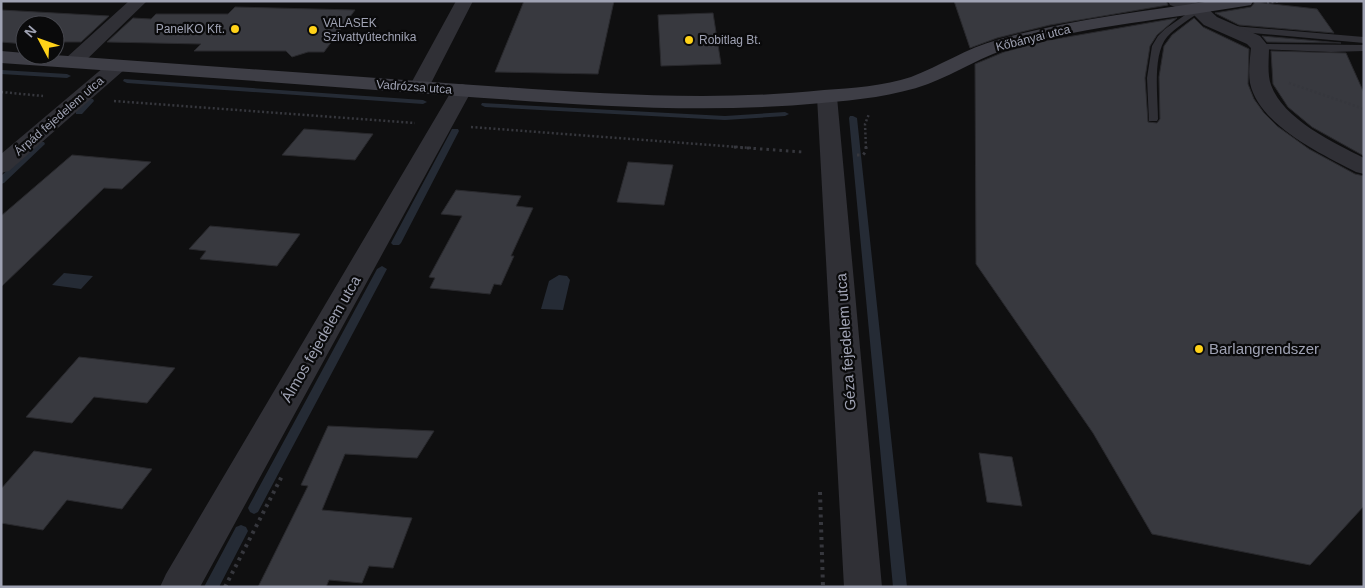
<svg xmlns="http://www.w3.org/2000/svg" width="1365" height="588" viewBox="0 0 1365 588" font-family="Helvetica,sans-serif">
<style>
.water{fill:#252b35}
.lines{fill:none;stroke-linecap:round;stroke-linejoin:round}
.stream{fill:#252b35;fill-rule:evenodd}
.building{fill:#38393f;stroke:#29292d}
.path-far2{stroke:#36373d;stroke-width:2.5;stroke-dasharray:2 2.5;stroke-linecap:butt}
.path-far1{stroke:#36373d;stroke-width:3;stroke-dasharray:2.5 4;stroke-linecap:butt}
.path{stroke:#36373d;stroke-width:4;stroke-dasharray:3 4.5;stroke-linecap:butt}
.lane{fill:#303036;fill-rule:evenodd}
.street{fill:#303036;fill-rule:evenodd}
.secondary{fill:#3e3e46;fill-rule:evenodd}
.poi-dot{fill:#ffd218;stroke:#0a0a0b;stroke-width:2}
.labels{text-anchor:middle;stroke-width:4.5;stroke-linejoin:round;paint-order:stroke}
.far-poi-label{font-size:12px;fill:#9fa2b3;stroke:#0a0a0b;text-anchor:start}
.far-street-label{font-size:12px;fill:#9fa2b3;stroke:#0a0a0b}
.street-label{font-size:15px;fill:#9fa2b3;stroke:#0a0a0b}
.poi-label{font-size:15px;fill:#9fa2b3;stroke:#0a0a0b;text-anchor:start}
</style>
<rect width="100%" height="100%" fill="#0f0f10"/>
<path class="water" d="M64,273L93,276L81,289L52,285Z
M559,275L567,276L570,280L563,310L541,309L549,281Z"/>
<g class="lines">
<path class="stream" d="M1,70L67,74L71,76L67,78L1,74Z
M124,79L423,100L427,102L423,104L127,83L123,81Z
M87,99H93L94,101L82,114H76V110Z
M482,103L725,116L785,112L789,114L785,116L725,120L485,107L481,105Z
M850,116H853L857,118L907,587H893L849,118Z
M452,129H458L459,131L401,243L399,245H393L391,243Z
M38,142H44L45,144L4,183L1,184V176Z
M382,266L387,269L258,512L254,514L250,512L248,508L250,504L377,269Z
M241,525L246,527L248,531L219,587H204L236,527Z"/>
</g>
<path class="building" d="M524,1H614L598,74L495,72Z
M954,1H1166L1168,5L1050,25L997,38L970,48Z
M1255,2L1317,9L1334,33L1239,25L1215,13L1251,7Z
M235,7L355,10L324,52H308L292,57L286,51H194L201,44L107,42L133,18L151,19L156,14H228Z
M1,10L109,16L81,42H61L55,45V25H25V44L1,42Z
M713,13L721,64L661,66L658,15Z
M1177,18L1157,35L1150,46L1145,78L1148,122L1157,123L1160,119L1159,77L1164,46L1172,35L1194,18L1203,27L1249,49L1248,84L1254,99L1264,113L1277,126L1309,149L1355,174L1364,176V506L1310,565L1152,534L1093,433L976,264L975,64L1004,52L1044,41Z
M1262,36L1341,43L1267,42Z
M1271,51L1346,53L1364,93V156L1312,127L1288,107L1273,84Z
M304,129L373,134L355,160L282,155Z
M72,155L151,162L122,189L104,188L1,287V216Z
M628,162L673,165L664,205L617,202Z
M456,190L521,196L516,206L533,208L511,256H514L501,285L494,284L490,294L430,288L435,278L429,277L462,216L441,214Z
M210,226L300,234L277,266L200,259L206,251L189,249Z
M79,357L175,368L147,403L94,397L72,423L26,417Z
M328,426L434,431L417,458L345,454L322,510L412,518L393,568L369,566L362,583L329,580L326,587H258L308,486L301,485Z
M34,451L152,469L122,509L67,500L43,530L1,523V489Z
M979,453L1012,457L1022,506L987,502Z"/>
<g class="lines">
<path class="path-far2" d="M1267,3L1279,1
M1289,83L1364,109
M1,92L43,96
M114,101L415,123
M471,127L751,148
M866,148L865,124L869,114"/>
<path class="path-far1" d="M734,147L803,152
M857,155H863L866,151V147"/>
<path class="path" d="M820,492L823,587
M225,587L283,474"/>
<path class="lane" d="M1198,6L1202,9L1201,11C1190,19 1176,27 1167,37C1152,55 1158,97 1158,119L1157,121H1149L1147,78L1152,46L1158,36L1165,29Z
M1233,26L1364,37V43L1230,31L1228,29Z
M1260,44L1364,45V51L1331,52L1257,49L1255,47Z"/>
<path class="street" d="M129,1H147L80,66L73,68L66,66L63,62L66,58Z
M456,1H473L429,87L426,91L419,93L412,91L409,87Z
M1168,1H1193L1204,5L1217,17L1260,36L1269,47C1269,59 1267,74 1271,85C1283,119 1334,143 1364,158V174L1356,172C1321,154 1259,125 1250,83C1248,71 1250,59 1251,48L1247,44L1204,25L1192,13L1170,5Z
M117,60L124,62L127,66L124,70L9,171L1,173V154L110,62Z
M462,84L469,86L472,90L200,587H160L166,574L452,90L455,86Z
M827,91L834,93L837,97L882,587H844L817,97L820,93Z"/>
<path class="secondary" d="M1211,1H1253L1251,5L1245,6C1168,19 1090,26 1015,46C984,55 957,73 928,84C895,96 857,100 822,103C696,115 569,104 443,95C296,84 148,73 1,63V51L25,53V55H54C189,65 324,74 459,84C580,92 702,103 824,90C852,88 884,86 911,77C940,66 967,48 997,40C1067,20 1140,12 1211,1Z"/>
</g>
<g class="poi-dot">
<circle cx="235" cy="29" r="5"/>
<circle cx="313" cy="30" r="5"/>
<circle cx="689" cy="40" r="5"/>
<circle cx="1199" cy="349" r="5"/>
</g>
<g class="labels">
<g class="far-poi-label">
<text x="323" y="27">VALASEK<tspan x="323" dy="14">Szivattyútechnika</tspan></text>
<text x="225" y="33" text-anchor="end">PanelKO Kft.</text>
<text x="699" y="44">Robitlag Bt.</text>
</g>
<g class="far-street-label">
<text transform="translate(1033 38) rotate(-14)" y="4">Kőbányai utca</text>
<text transform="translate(414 87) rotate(4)" y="4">Vadrózsa utca</text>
<text transform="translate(59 116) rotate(-41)" y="4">Árpád fejedelem utca</text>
</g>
<g class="street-label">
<text transform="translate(321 339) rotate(-60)" y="5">Álmos fejedelem utca</text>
<text transform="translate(846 342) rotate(-94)" y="5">Géza fejedelem utca</text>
</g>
<g class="poi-label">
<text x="1209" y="354">Barlangrendszer</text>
</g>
</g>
<rect width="1365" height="588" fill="none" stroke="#9fa2b3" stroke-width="5"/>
<g transform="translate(40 40) rotate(311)"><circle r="24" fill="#0a0a0b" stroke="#46474e"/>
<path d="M0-4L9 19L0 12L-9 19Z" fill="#ffd218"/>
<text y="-8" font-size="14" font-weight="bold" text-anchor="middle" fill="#9fa2b3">N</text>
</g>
</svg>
